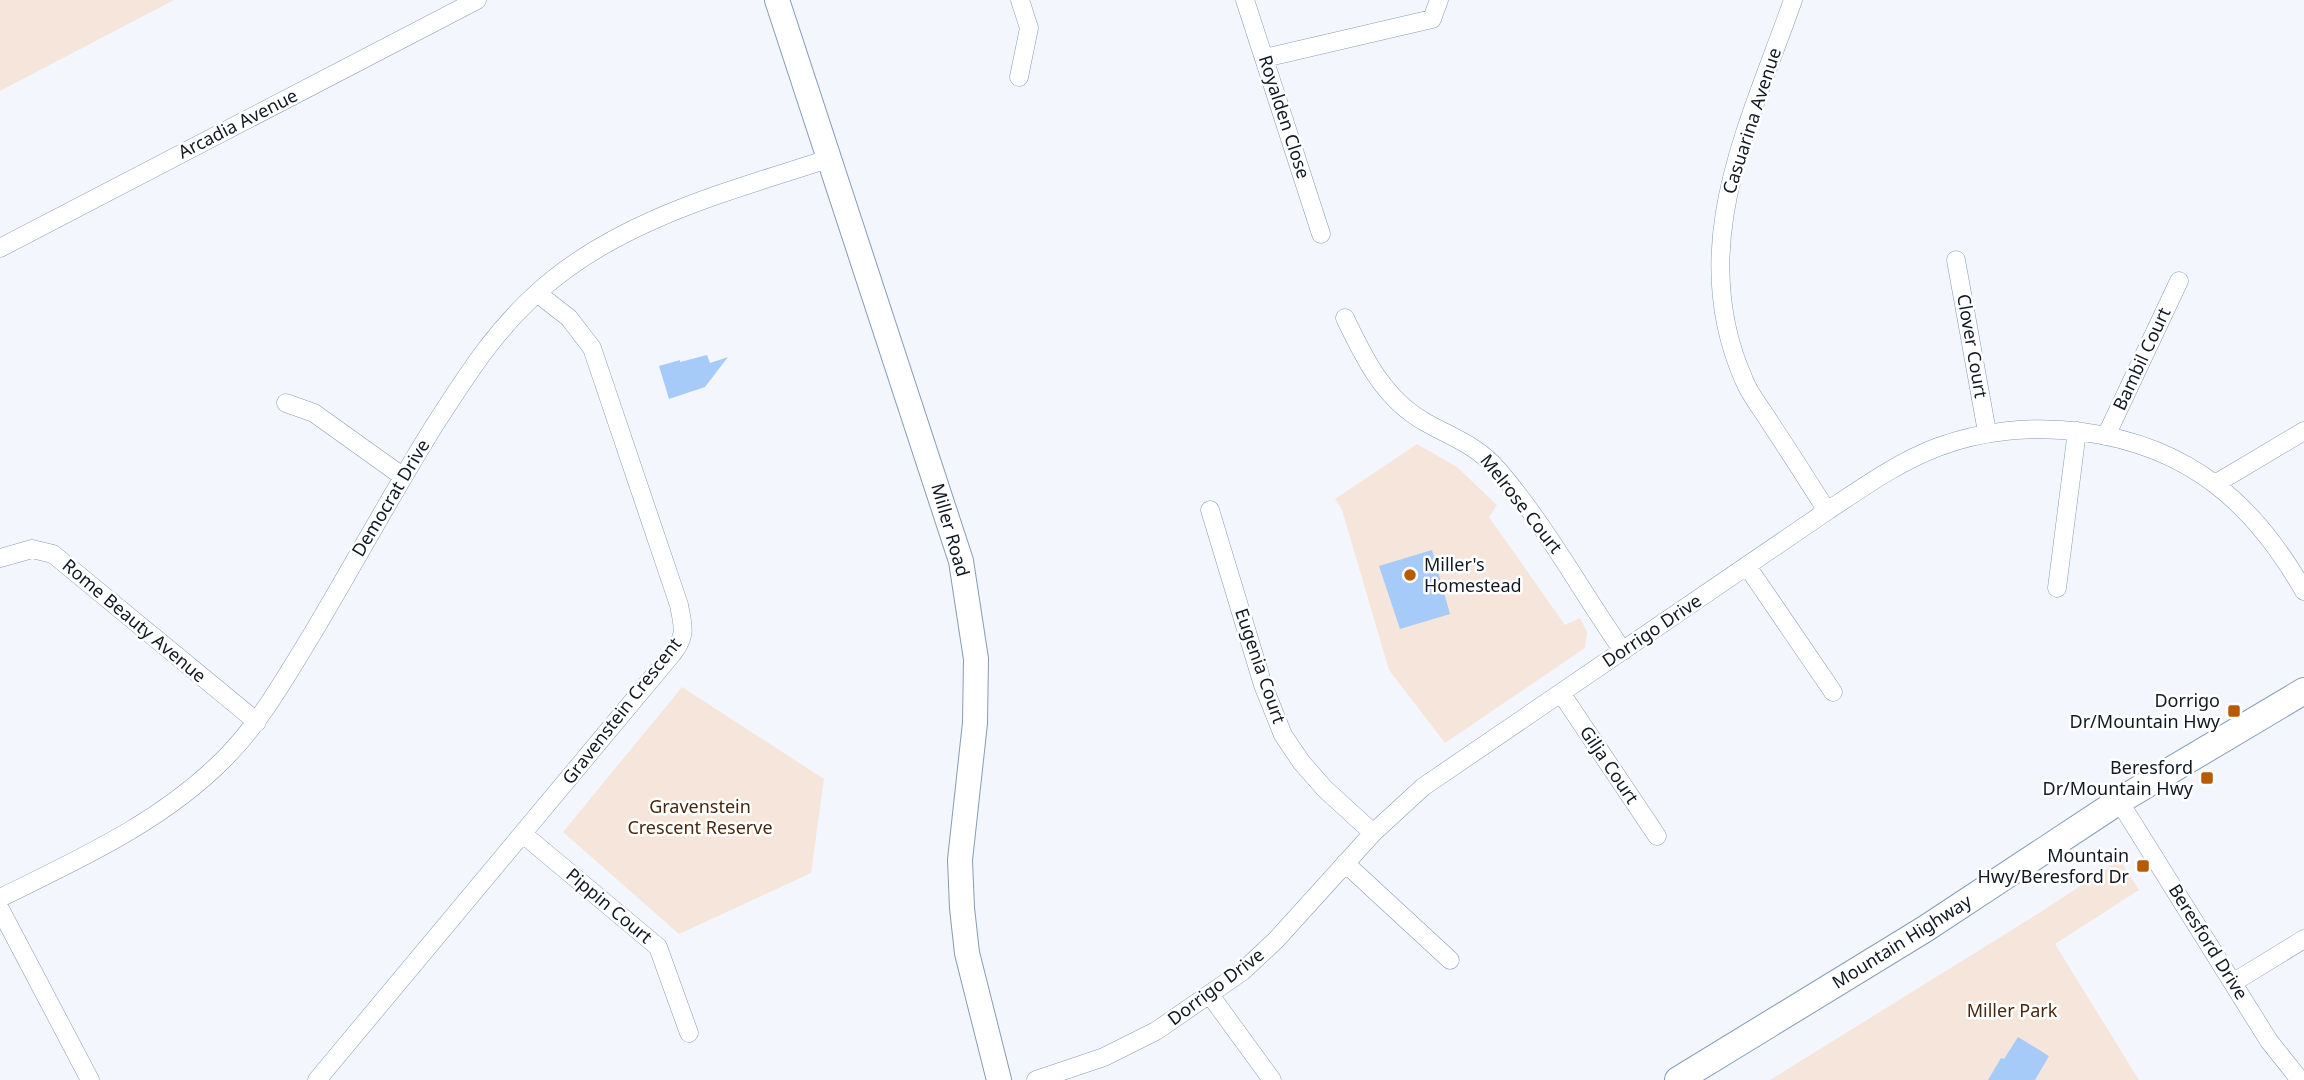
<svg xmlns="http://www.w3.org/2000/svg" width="2304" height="1080" viewBox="0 0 2304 1080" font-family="'Noto Sans',sans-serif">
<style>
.green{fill:#f6e5db}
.building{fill:#a6cbf9}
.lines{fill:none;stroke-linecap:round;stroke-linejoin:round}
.street-casing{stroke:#879cb6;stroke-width:19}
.secondary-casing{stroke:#879cb6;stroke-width:26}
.primary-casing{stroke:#879cb6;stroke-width:28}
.street{stroke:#fff;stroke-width:18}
.secondary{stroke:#fff;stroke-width:24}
.primary{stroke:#fff;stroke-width:26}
.poi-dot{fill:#b75b00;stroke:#fff;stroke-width:2.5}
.labels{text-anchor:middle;stroke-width:5;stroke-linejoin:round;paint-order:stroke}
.street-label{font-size:18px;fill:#111922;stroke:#fff}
.poi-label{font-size:18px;fill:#111922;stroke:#fff;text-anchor:end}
.park-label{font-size:18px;fill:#49270f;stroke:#fff}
</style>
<rect width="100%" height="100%" fill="#f3f7fd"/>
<path class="green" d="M0,0H174L0,91Z
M1417,444L1457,467L1497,505L1489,517L1565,625L1580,618L1587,632L1585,648L1445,743L1389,670L1342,510L1335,499Z
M682,687L824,779L811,873L679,934L563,832Z
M2120,860L2139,890L2055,944L2139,1080H1770L2036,915Z"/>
<path class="building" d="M707,355L710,363L728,357L705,387L669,399L659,366L680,360V362Z
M1432,550L1450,614L1400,629L1379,566Z
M2018,1037L2049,1056L2035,1080H1988L2001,1058L2004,1059Z"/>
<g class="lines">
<g class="street-casing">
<path id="street" d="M1245,0L1321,234
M1793,0C1749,125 1685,247 1744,380C1750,395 1761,408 1769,421C1789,451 1808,481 1827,511
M1265,58L1432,19L1439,0
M1019,77L1029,28L1020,0
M0,248L477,0
M1956,260L1987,432
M1345,318C1364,358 1384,399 1425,422C1453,438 1477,445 1499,471C1546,526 1581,591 1623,651
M286,403L314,413L402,476
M2106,436L2179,281
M2215,484L2304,431
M1210,510L1263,685L1283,735L1302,763L1325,789L1373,833
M0,558L32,549L53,554L257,722
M1747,566L1833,692
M2057,588L2077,431
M1561,693L1657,836
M2119,801L2269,1041L2300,1080
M523,834L658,947L689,1033
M1345,863L1450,960
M0,898C79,859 162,822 225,758C260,723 285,678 311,636C353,566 391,495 434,426C466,377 492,334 536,294C616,220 727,192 828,159
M0,909L90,1080
M2234,982L2304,939
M1210,995L1272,1080
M317,1080L673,653C687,634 683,627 679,605L592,348L569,318L537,293
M1036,1080L1104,1057L1156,1031L1243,971L1276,940L1373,833L1423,787L1827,511C1862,488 1898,462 1938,447C2026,414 2141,427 2216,485C2254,514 2281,551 2304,591"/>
</g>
<g class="secondary-casing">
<path id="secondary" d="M777,0L961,561L976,659L975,723L960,860L962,908L967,953L999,1080"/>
</g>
<g class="primary-casing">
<path id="primary" d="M1678,1080L1925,929L2119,801L2304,691"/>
</g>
<use href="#street" class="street"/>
<use href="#secondary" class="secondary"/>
<use href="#primary" class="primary"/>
</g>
<g class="poi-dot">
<circle cx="1410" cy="575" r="7"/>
<rect x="2227" y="704" width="14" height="14" rx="3.5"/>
<rect x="2200" y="771" width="14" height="14" rx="3.5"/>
<rect x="2136" y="859" width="14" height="14" rx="3.5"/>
</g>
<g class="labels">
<g class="street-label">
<text transform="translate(1284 117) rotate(72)" y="6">Royalden Close</text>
<text transform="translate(1752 121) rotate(-72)" y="6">Casuarina Avenue</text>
<text transform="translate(238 124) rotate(-27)" y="6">Arcadia Avenue</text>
<text transform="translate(1972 346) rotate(80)" y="6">Clover Court</text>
<text transform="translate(2142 359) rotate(-65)" y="6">Bambil Court</text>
<text transform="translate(391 498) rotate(-59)" y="6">Democrat Drive</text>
<text transform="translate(1521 504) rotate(52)" y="6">Melrose Court</text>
<text transform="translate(950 530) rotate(74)" y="6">Miller Road</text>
<text transform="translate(134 621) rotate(40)" y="6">Rome Beauty Avenue</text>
<text transform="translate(1652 631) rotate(-34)" y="6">Dorrigo Drive</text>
<text transform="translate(1260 666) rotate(71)" y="6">Eugenia Court</text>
<text transform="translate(622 711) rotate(-52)" y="6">Gravenstein Crescent</text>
<text transform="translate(1609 765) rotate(56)" y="6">Gilja Court</text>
<text transform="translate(609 906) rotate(40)" y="6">Pippin Court</text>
<text transform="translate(1902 942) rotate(-32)" y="6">Mountain Highway</text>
<text transform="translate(2208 942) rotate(58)" y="6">Beresford Drive</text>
<text transform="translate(1216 987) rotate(-37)" y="6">Dorrigo Drive</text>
</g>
<g class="poi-label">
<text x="1424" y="571" text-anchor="start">Miller's<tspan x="1424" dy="21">Homestead</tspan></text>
<text x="2220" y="707">Dorrigo<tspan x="2220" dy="21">Dr/Mountain Hwy</tspan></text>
<text x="2193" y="774">Beresford<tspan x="2193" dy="21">Dr/Mountain Hwy</tspan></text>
<text x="2129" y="862">Mountain<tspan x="2129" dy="21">Hwy/Beresford Dr</tspan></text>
</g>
<g class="park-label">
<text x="700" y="813">Gravenstein<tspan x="700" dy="21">Crescent Reserve</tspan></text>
<text x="2012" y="1017">Miller Park</text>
</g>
</g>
</svg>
